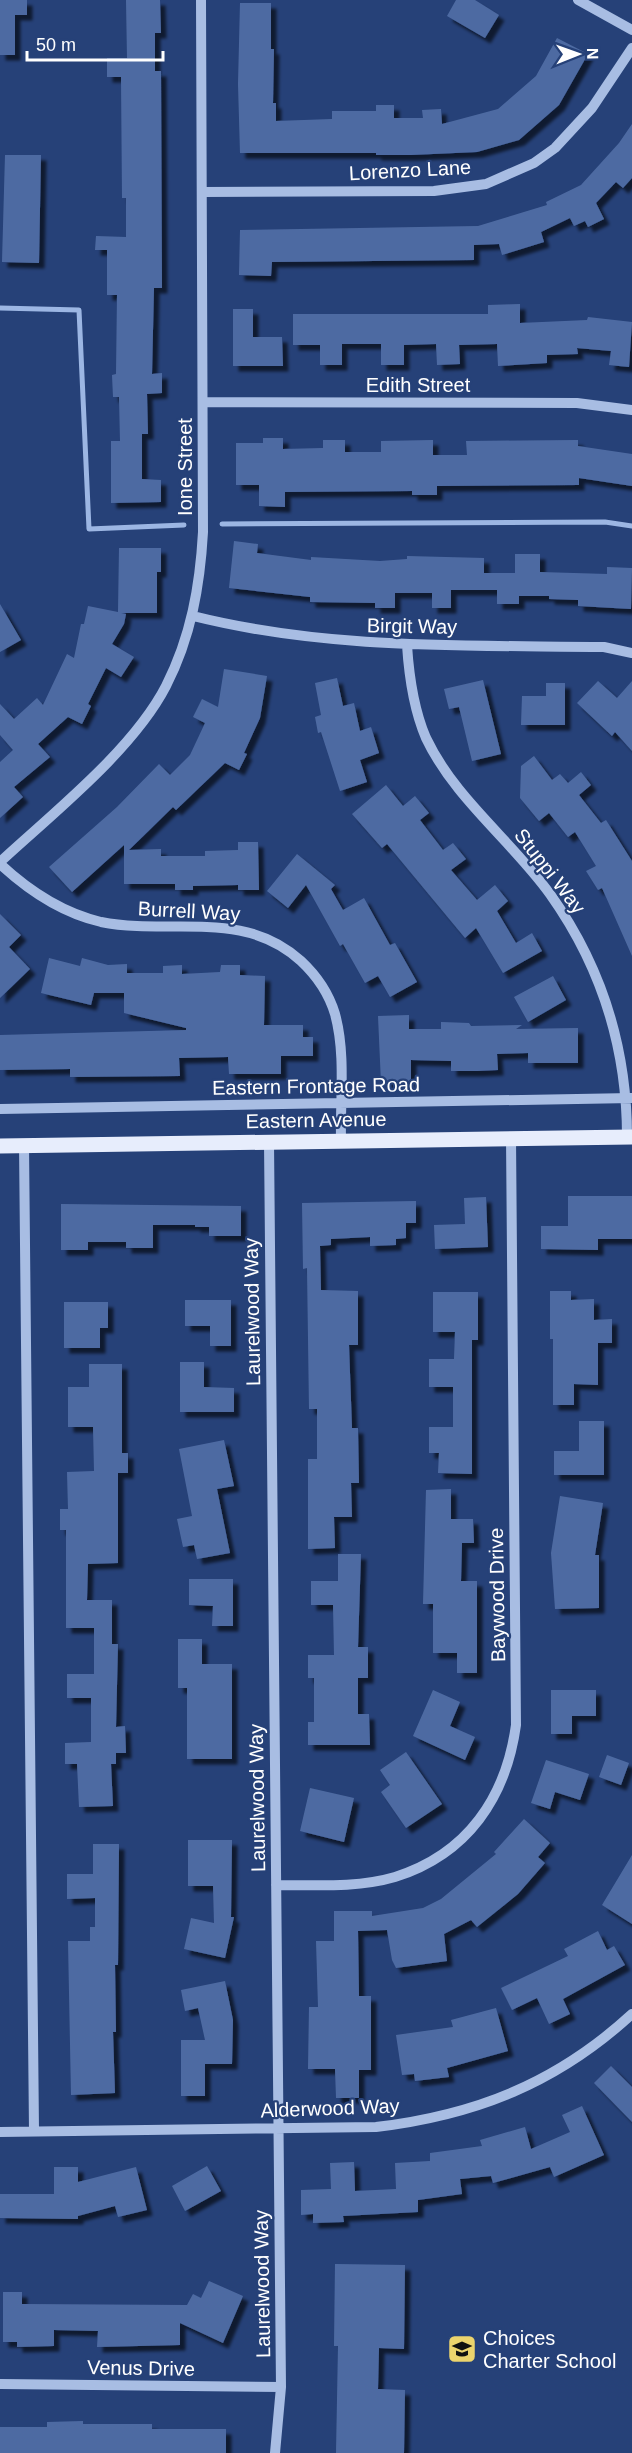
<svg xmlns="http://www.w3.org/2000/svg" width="632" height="2453" viewBox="0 0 632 2453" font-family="Helvetica,sans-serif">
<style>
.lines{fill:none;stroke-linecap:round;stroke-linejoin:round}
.stream{stroke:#9cb6e3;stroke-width:5}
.building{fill:#4e6ba2;filter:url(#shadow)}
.minor{stroke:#a8bde3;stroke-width:10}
.major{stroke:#e7edfc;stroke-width:15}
.labels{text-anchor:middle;stroke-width:4.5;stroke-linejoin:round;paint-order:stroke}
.street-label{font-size:20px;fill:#fff;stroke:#264178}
.poi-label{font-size:20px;fill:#fff;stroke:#264178;text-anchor:start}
</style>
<defs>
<filter id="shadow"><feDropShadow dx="5.5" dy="5.5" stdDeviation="1.5" flood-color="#0009"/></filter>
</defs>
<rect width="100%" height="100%" fill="#264178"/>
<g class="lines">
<path class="stream" d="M0,308L79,310L89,529L184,525
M222,524L605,522L632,526"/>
</g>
<path class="building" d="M0,0H27V15H15V55H0Z
M126,0H160L161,33H155V71H161L162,288H154L152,374L162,373V393L147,394L148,434H142V479L161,480V502L111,503V441H120L119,397H113L112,375L116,374L117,295H107V250H95L96,236L126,237V198H122L121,77H107V58H127Z
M456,0H475L499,15L485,38L447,16Z
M240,3H271V49H274L273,103H276V121L332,119V111H376V105H394V118H423L422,110L441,109L442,124L498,109L536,76L557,38L588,54L559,105L519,140L477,152L411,155H376V153H240L238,84Z
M632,124V178L623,188L616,182L596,203L604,219L588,227L585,221L574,226L570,218L541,232L544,242L502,255L499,244L474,245V260L272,262L271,276L239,275L240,230L478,226L547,205L546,202L581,185L619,143Z
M5,155H41L39,263L2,262Z
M520,304V323L587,320L588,317L632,322L629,367L609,365L611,351L577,348L578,354L547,355V363L498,366L497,344L459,345L460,364L437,365L436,344L404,345V365H381V344H342V365H320V345H293V314H488V305Z
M233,309H253V337H282L283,366H233Z
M263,438H283V449L323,448V440H345V452H381V441L433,440V455H467L466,441L578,440V446L632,454V486L579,478V485L437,486V495H412V491L285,492V507L259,506V485H236V443H263Z
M234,541L258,544L257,553L311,560V557L380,561L407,559V556L484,558V573H515V554H540V572L607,574V567L632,568L631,609L578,606V600L549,599V596H519V604H497V590H451V608H432V593H395V608H375V603L310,602V597L229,588Z
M119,548H161V572H157V613H121L126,614L124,624L112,644L134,657L121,677L106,668L88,704L91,706L82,724L68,717L38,744L50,757L14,787L23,797L0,818V762L13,750L0,735V704L14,719L37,698L43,705L67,654L74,658L81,624H84L88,606L118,612Z
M0,604L21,640L0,652Z
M224,669L267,676L260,718L244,753L247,754L239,770L225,763L176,810L173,807L129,850L161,849V856H205V851L238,850V842H258L259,890H238V885L193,886V890H175V884H124V845L72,892L49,867L117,807L159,764L170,775L190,755L205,723L193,717L202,699L218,707Z
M337,678L343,706L354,703L360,731L371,727L379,753L360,760L367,782L340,791L321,732L318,733L315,717L321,715L315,683Z
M483,680L501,754L472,761L459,707L449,709L444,689Z
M598,681L617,698L632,681V751L615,732L612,736L577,703Z
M546,683H565V725H521L522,696H546Z
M534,756L552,780L560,774L568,783L581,772L591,785L579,795L601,823L606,820L632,861V956L602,888L598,890L586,871L596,866L575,832L568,837L549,813L539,821L520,798L521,766Z
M386,785L403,806L415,796L429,813L420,820L443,850L453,843L466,859L451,870L477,900L495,885L508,901L497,911L516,943L532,933L542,951L503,973L476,928L465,938L387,844L382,848L352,814Z
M297,854L335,885L331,889L343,910L364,898L390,945L395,943L417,982L390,997L378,976L365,983L343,944L340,946L306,885L288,908L267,891Z
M0,914L21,935L9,947L30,969L0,998Z
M49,958L80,966L82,958L108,965L127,964V973H163V966L182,965V974L220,972L221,965H240V975L265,976L264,1025H303V1037H313V1056H281V1074H229L228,1057L179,1058L180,1076L70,1077V1069L0,1070V1035L186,1030V1028L124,1013V993H94L91,1005L41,993Z
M553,976L566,1000L528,1022L514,997Z
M409,1015V1029H441V1022L469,1023L471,1026L522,1025L516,1029L578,1028V1063H528V1053L497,1054L498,1070L477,1071H451V1061L411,1060V1081L381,1083L378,1016Z
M568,1196H632V1239H598V1250L541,1249V1226H568Z
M486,1197L488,1247L435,1249L434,1225L465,1224L464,1198Z
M416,1201V1223H406V1238L396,1239V1245L370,1246V1237L331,1239V1245L320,1246L321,1290L358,1291V1345H349L352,1428H358L359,1483H351L352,1517H334L335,1548L308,1549V1459H317V1409H309L307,1268L303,1269L302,1203Z
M61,1204L241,1206V1236H209V1227H195V1225H153V1248H126V1242H88V1250H61Z
M550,1291H571V1300L594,1299V1320L612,1319V1343H598V1385L574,1384V1405H553V1339H550Z
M433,1292H478V1340H472V1474L438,1473L439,1453H429V1427H453V1387H429V1359H454L455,1332H433Z
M185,1300H231V1346H210V1326H185Z
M64,1302H108V1328H100V1348H64Z
M180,1362H204V1387L234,1388V1412H180Z
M89,1364H122V1453H128V1473H118V1563L88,1564L87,1600H112V1644H118L116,1727L125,1726L126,1753H116V1764H111L113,1806L79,1807L77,1764H65V1743L91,1742V1698H67V1674H94V1628H66V1530H60V1509H68L67,1472L94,1471L93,1427H68V1387H89Z
M579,1421H604V1475H554V1451H579Z
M224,1440L234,1486L217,1489L230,1553L197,1559L194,1545L183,1547L177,1519L192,1516L179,1449Z
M451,1489V1519H473L474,1543H462L461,1581H477V1673H457V1653H433V1604H423L426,1490Z
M560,1496L603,1503L595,1555H599V1608L555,1609L551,1553Z
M338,1554H361L358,1647H368V1678H358V1714H369L370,1745H308V1722H314V1678H308V1655H334L333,1605H311V1581H338Z
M189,1579H233V1626H212L213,1606L189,1605Z
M178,1639H202V1664H232V1759H187V1688H178Z
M433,1690L460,1702L450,1726L475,1737L465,1760L413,1736Z
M551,1690H596V1716H572V1734H551Z
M406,1752L442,1804L406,1828L381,1792L390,1785L380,1770Z
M607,1755L629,1763L621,1785L599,1777Z
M546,1760L589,1774L580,1800L555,1792L550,1809L531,1803Z
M310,1788L354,1798L344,1842L300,1831Z
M524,1819L550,1843L538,1857L545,1863L518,1894L477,1927L471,1920L444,1934L447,1961L396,1968L392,1960L387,1930L358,1931L359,1996H371V2070H359V2098H336L335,2069H308L309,2007H318L316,1941H334V1911H372V1916L423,1908L441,1899L496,1854L494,1852Z
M188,1840H232L231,1917H234L225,1958L184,1949L191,1918L214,1923L213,1886H188Z
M93,1844H119L118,1965H115L116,2032H113L115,2093L71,2095L68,1941H90V1927H95V1898L67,1899V1874H93Z
M632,1855V1924L602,1905Z
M598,1931L607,1950L614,1946L625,1965L563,1999L570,2014L549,2024L537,1998L512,2010L501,1988L568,1956L564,1949Z
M225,1981L233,2020L232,2064H205V2096H181V2040H205L198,2008L185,2011L181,1990Z
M496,2008L508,2051L447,2068L449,2077L415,2081L414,2074L402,2075L396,2035L453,2027L451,2020Z
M611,2066L632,2087V2122L594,2083Z
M582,2106L604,2155L554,2177L550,2167L493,2183L491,2176L460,2179L462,2194L418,2200V2212L343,2216L344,2222L313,2223V2214L301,2215V2190L331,2189L330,2163L354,2162L355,2191L396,2189L395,2163L430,2161V2153L482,2146L480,2140L525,2127L531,2149L570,2132L562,2115Z
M207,2166L221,2191L185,2211L172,2186Z
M54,2167H78V2182L136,2167L147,2210L118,2217L115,2206L78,2216V2219L0,2218V2194H54Z
M335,2264L405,2265L404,2349L379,2348L378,2389L405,2390L404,2453H336L338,2346H334Z
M209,2281L243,2296L223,2343L180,2323V2345L97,2347L98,2331L54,2330V2346L17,2347V2342H3V2292H22V2304L187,2305L193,2294L201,2298Z
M83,2421V2424H152V2429H226V2453H0V2427H47V2422Z"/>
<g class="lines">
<path class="minor" d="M578,0L632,30
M202,192L434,191L486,184L534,163L555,148L592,108L632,48
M204,402L577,403L632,410
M193,616C329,650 464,645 604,647L632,653
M407,645C409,676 413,708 426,738C455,799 511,840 550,894C602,967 627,1048 627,1137
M0,862C53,813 133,750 166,686C191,637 200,586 203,532L201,0
M0,864C29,891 62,913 101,922C171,936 243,908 301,961C316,975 329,994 335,1014C346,1054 340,1100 341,1141
M0,1109L632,1098
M269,1142L281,2387L275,2453
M24,1145L34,2131
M276,1885C315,1885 358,1888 395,1877C468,1854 506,1797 516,1725L511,1138
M0,2132L376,2127C476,2115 557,2083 632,2014
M0,2384L281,2387"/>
<path class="major" d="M0,1146L632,1137"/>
</g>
<defs>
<g id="school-square" transform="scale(1.5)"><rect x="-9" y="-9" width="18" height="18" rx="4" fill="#ecd46d" stroke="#264178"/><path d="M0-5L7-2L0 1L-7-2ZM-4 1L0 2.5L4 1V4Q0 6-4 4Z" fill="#111"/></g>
</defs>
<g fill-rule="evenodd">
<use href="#school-square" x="462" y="2349"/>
</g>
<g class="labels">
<g class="street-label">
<text transform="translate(410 170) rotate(-3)" y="7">Lorenzo Lane</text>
<text x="418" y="392">Edith Street</text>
<text transform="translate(185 467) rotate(-90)" y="7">Ione Street</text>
<text transform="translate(412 626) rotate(1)" y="7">Birgit Way</text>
<text transform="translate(550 871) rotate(52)" y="7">Stuppi Way</text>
<text transform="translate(189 911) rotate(3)" y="7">Burrell Way</text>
<text transform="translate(316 1086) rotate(-1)" y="7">Eastern Frontage Road</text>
<text transform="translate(316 1120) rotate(-1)" y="7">Eastern Avenue</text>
<text transform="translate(252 1312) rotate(-91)" y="7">Laurelwood Way</text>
<text transform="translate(497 1595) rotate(-91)" y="7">Baywood Drive</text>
<text transform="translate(257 1798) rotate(-91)" y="7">Laurelwood Way</text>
<text transform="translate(330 2108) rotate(-2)" y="7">Alderwood Way</text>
<text transform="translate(262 2284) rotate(-91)" y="7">Laurelwood Way</text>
<text transform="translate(141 2368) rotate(1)" y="7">Venus Drive</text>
</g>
<g class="poi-label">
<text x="483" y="2345">Choices<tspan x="483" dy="23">Charter School</tspan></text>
</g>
</g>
<g transform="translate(578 54) rotate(89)" stroke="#264178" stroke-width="4.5" paint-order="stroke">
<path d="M0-4.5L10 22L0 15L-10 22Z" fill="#ffffff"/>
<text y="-9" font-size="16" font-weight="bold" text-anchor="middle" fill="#ffffff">N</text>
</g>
<path d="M27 51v9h136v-9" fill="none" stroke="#ffffff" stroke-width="3"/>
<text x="36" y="51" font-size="18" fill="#ffffff" stroke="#264178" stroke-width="4.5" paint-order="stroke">50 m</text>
</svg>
